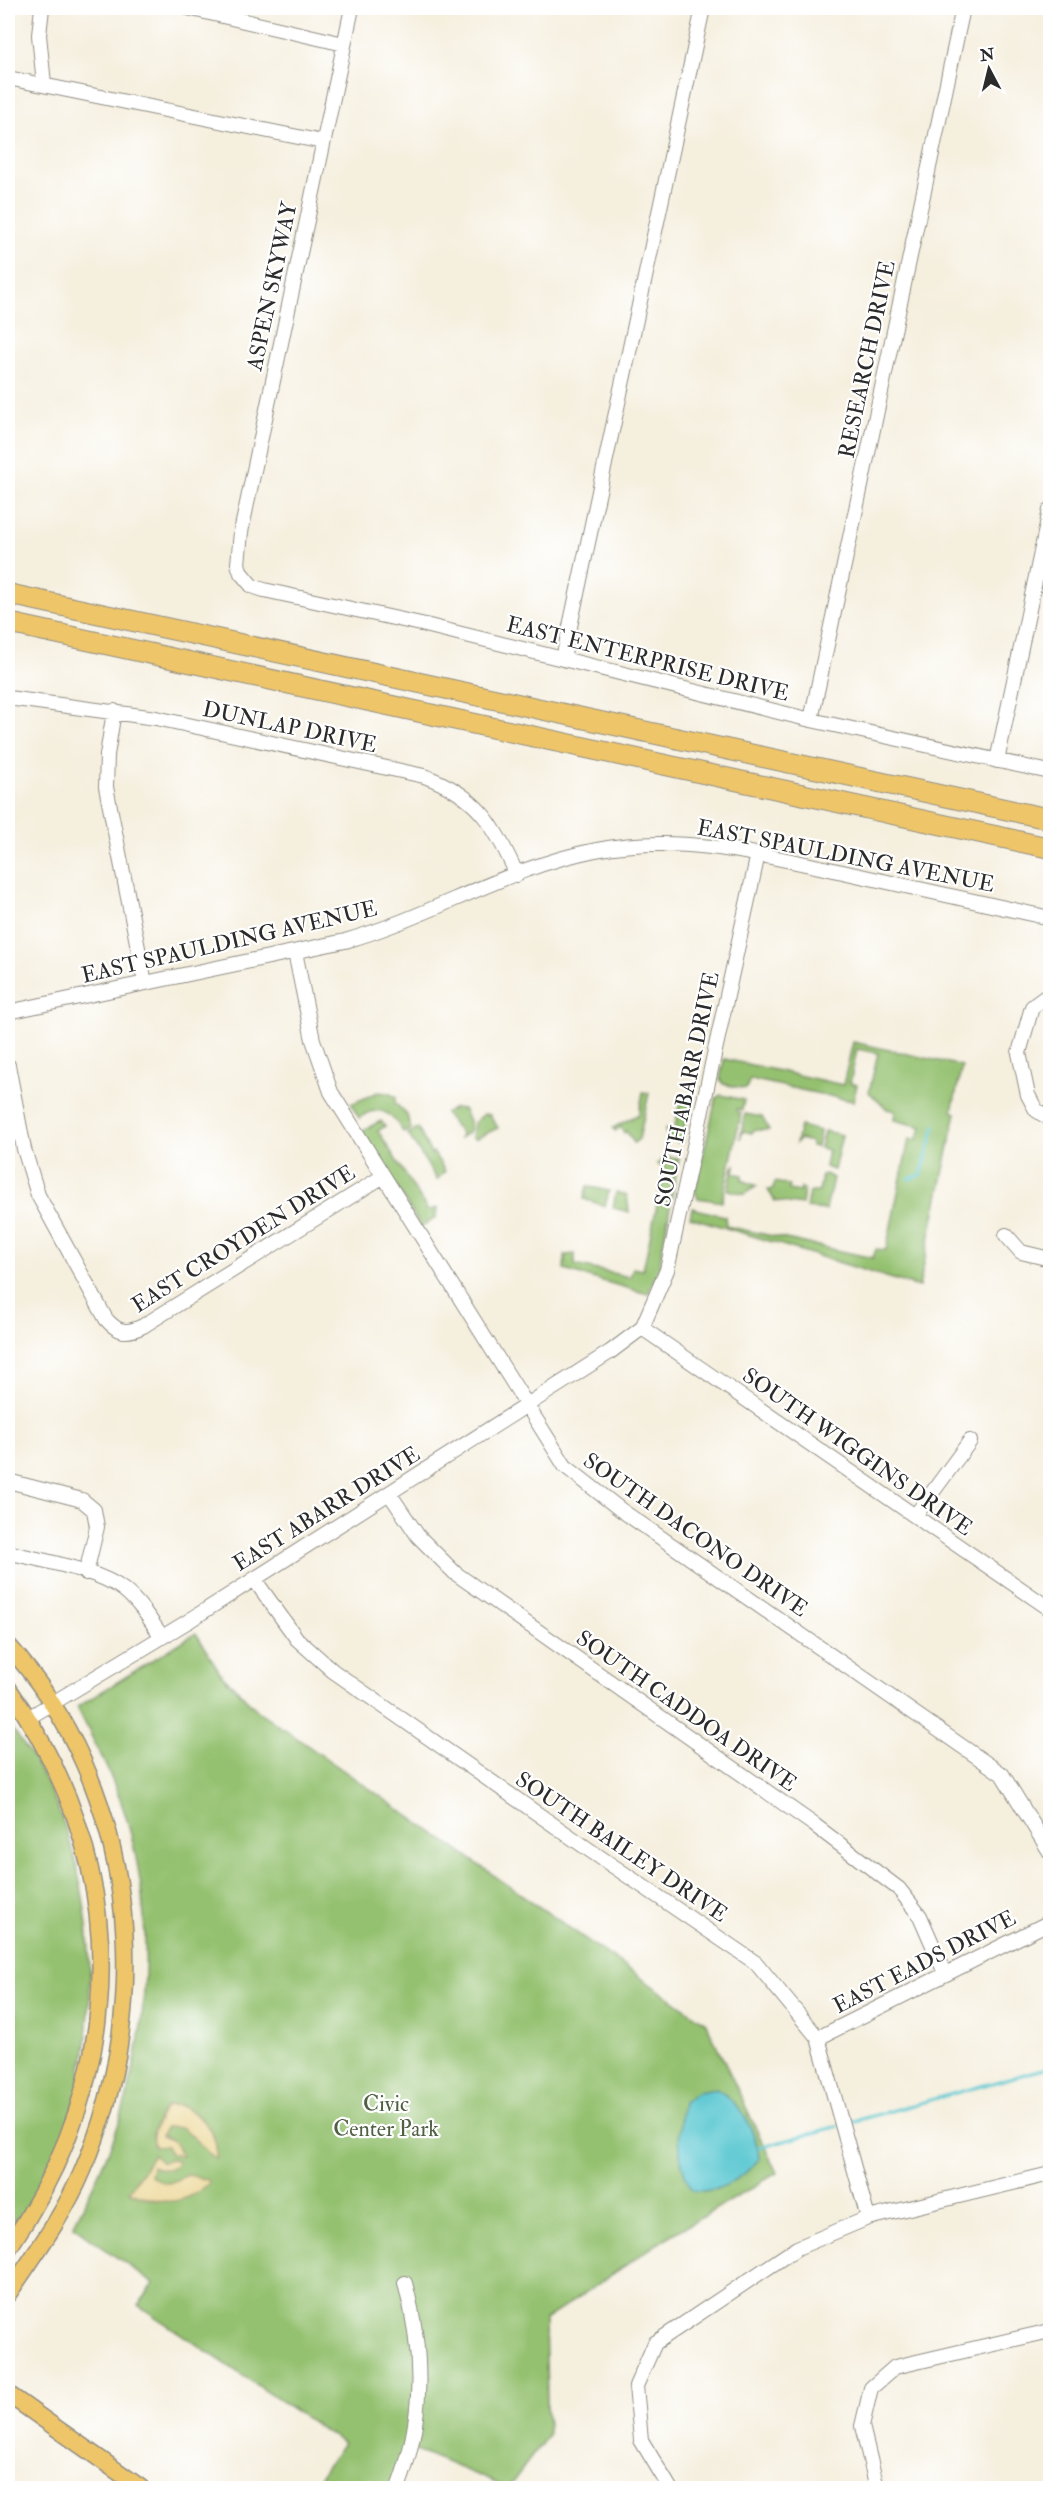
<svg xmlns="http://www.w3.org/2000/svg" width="1058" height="2496" viewBox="0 0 1058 2496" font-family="'IM FELL Double Pica',serif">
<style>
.green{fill:#94c170;stroke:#60764e;stroke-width:1.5}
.sand{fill:#eeda9e;stroke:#8c8264;stroke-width:1.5}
.water{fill:#5bc8d2;stroke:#437a7e;stroke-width:1.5}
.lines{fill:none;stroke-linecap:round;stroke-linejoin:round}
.stream{stroke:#5bc8d2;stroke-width:3}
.minor-casing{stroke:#908d84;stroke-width:16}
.major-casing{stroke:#908d84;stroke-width:19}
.highway-casing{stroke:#908d84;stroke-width:22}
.minor{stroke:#fff;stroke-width:14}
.major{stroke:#eec569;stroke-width:16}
.highway{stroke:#eec569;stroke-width:20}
.labels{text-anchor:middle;stroke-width:4.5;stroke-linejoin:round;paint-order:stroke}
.street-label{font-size:22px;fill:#2b2b2b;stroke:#fff}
.park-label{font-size:22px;fill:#506043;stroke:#fff}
</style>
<rect width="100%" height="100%" fill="#fff"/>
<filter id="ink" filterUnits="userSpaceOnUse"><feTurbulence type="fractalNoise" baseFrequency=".0167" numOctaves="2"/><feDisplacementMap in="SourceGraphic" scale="12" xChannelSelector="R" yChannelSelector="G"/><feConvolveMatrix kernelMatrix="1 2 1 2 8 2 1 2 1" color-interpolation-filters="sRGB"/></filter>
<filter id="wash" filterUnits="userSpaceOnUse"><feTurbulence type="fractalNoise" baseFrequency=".008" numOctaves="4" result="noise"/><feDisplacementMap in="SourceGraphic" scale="24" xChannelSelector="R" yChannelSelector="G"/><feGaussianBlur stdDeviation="1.35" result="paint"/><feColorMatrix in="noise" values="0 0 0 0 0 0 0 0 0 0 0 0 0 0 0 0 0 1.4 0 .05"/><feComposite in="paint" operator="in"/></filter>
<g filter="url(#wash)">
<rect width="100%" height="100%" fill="#f5efde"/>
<path class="green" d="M853,1042L962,1066L952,1111L956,1113L919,1287L690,1217L692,1208L725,1216L726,1226L873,1258L876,1249L886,1250L909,1139L916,1140L922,1127L894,1120L895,1111L887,1109L869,1092L878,1053L857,1049L850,1083L857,1085L853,1101L750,1079L746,1089L723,1084L720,1079L724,1059L843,1085Z
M378,1092L388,1093L396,1097L395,1103L407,1115L411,1129L404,1133C391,1113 381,1103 359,1118L351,1104Z
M643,1092L649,1093L639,1139L634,1143L626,1131L624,1133L621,1127L615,1131L613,1128L639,1114Z
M721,1095L744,1100L742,1110L737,1109V1112L741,1113L722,1202L698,1198L695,1192L716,1098Z
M681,1097L690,1099L682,1143L670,1139L665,1131L666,1128L674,1130Z
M454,1108L463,1109L470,1123L469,1132L460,1138L461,1134L445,1113Z
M484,1114L490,1115L498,1128L475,1139L472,1137L474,1123Z
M745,1114L762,1117L769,1130H753L752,1133L743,1131L740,1139Z
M381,1121L385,1126L378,1131L428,1211L438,1208L435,1218L421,1227L361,1131Z
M800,1126L820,1131L817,1147L811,1146V1142L800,1139L796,1143Z
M418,1128L431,1154L433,1152L445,1171L437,1180L408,1134Z
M824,1131L842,1135L834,1170L825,1167L828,1150L820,1148Z
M666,1157L679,1158L659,1268L648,1294L564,1270L565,1255L575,1254V1265L630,1277L633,1268L643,1270L665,1168L657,1164Z
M735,1165L734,1173L743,1175L742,1180L757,1186L745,1194L728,1190L733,1167Z
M826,1174L833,1178L826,1210L806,1208L809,1192H819L822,1175Z
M775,1182L789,1185V1190L800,1192L801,1188L804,1189L802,1205L775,1201L768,1190L773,1189Z
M587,1186L609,1191L605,1206L584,1199Z
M616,1192L627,1195L629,1212L613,1208Z
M196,1633L221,1674L258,1711L706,2023L777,2173L663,2240L545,2320L548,2435L508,2488L412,2448L398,2488H312L343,2443L138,2305L154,2284L73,2226C90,2193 106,2161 118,2126C150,2029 155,1918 127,1820C115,1780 95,1744 77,1707Z
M8,1724C99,1833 111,2018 60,2148C48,2179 24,2209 8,2238Z"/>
<path class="sand" d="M179,2105C201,2115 220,2133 216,2159C203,2150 195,2137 182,2128L166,2127L161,2136L174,2141L182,2156L170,2154L167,2146L154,2147C149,2133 159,2115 167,2106Z
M153,2155L162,2163L170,2160L178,2161C172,2172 162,2170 152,2166L150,2175C172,2190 167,2181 189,2175L208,2180L209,2183C184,2207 158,2205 129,2191Z"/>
<path class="water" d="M716,2089C739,2101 758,2133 759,2159C743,2178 718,2195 693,2190C676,2166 678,2130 683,2102L697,2092Z"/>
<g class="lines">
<path class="stream" d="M909,1179L921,1175L935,1126
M847,2123L1050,2067
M759,2148L838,2126"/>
</g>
</g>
<g filter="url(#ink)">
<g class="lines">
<g class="minor-casing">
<path id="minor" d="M42,8L39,35L44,84
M188,8L344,44
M352,8L241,532L238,564L241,573L252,586L264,590L421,624L811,720L1050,772
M8,78L323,142
M563,659L703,8
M8,698L156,718L424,776C477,795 495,825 517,875
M114,711L107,755L106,787L145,983
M811,720L963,8
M997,761L1050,510
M295,952L313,1040L331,1092L565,1466L621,1510L1002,1774L1050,1852
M1050,997L1047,996L1032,1007L1019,1053L1028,1095L1036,1110L1050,1119
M8,1012L345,941C430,917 508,867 596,850C681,833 764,855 847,873C915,888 983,903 1050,918
M8,1065L24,1149L38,1195L106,1319C118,1333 127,1334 143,1326L382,1177
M1006,1235L1021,1252L1050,1259
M642,1328L1050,1609
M8,1481L82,1500L94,1510L97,1527L86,1573
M389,1493L418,1536L455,1573L813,1824L899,1889L920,1916L945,1973
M915,1516L970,1441
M8,1552C41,1561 97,1569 124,1590C140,1603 151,1621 162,1637
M254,1579L297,1639L333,1671L588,1849L756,1963L818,2038L868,2218
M28,1718L187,1622L610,1352L642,1328L667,1270L758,854
M818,2038L1050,1922
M398,2488C424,2420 424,2354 405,2283
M670,2488L641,2440L636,2386L655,2343L797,2248L868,2218L1050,2174
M877,2488L862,2426L871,2388L895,2367L1050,2331"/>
</g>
<g class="major-casing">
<path id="major" d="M8,1645C135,1787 157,1998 83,2170C64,2215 35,2254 8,2294
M8,1688C133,1867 130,2069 8,2249
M8,2394L141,2488"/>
</g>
<g class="highway-casing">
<path id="highway" d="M8,594L1050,819
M8,623L1050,848"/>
</g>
<use href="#minor" class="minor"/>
<use href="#major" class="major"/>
<use href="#highway" class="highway"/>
</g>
</g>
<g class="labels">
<g class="street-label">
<text transform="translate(271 286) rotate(-78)" y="8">ASPEN SKYWAY</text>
<text transform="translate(866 359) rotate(-78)" y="8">RESEARCH DRIVE</text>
<text transform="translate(648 658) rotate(14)" y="8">EAST ENTERPRISE DRIVE</text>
<text transform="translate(290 726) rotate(12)" y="8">DUNLAP DRIVE</text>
<text transform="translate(846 855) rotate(11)" y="8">EAST SPAULDING AVENUE</text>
<text transform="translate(229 941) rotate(-13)" y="8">EAST SPAULDING AVENUE</text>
<text transform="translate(686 1089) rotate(-78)" y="8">SOUTH ABARR DRIVE</text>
<text transform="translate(243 1238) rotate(-32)" y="8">EAST CROYDEN DRIVE</text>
<text transform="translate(858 1451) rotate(35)" y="8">SOUTH WIGGINS DRIVE</text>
<text transform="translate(326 1508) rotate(-32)" y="8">EAST ABARR DRIVE</text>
<text transform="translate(696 1534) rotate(35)" y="8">SOUTH DACONO DRIVE</text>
<text transform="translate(687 1710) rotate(35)" y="8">SOUTH CADDOA DRIVE</text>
<text transform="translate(622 1846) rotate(34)" y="8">SOUTH BAILEY DRIVE</text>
<text transform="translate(924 1961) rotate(-27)" y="8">EAST EADS DRIVE</text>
</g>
<g class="park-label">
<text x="386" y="2111">Civic<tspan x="386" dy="25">Center Park</tspan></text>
</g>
</g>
<rect width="1058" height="2496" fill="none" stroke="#fff" stroke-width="30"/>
<g transform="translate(989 69) rotate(353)" stroke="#ffffff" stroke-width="4.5" paint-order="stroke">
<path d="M0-4.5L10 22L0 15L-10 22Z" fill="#2b2b2b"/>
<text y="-9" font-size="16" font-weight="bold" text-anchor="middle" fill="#2b2b2b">N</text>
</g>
</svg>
